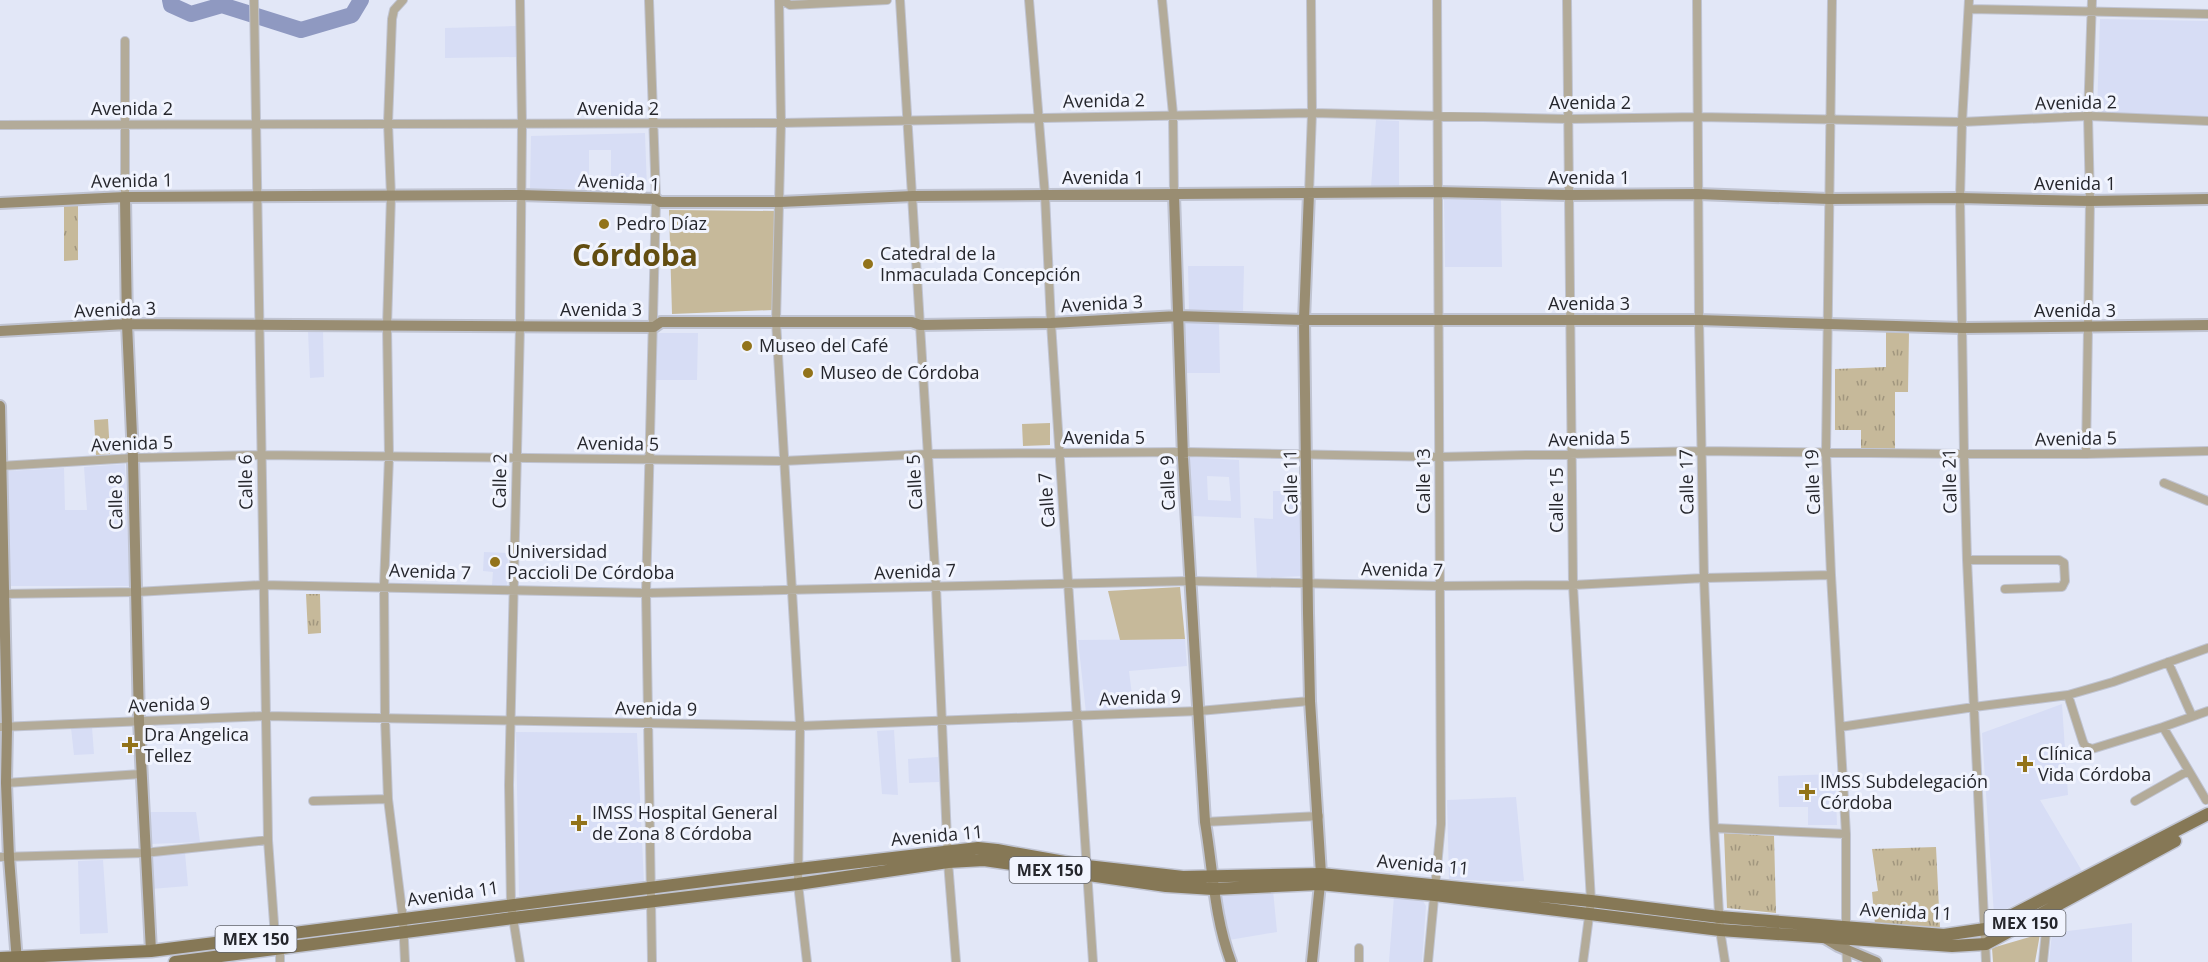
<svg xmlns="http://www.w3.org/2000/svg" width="2208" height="962" viewBox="0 0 2208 962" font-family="'Open Sans',sans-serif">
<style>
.built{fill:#d7ddf5;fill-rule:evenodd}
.grass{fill:url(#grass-tufts)}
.park{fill:#c6b99a}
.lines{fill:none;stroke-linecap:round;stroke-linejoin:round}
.river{stroke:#8f99c1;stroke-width:16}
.street-casing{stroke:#c0c4d2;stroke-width:10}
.secondary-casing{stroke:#c0c4d2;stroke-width:14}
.primary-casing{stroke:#c0c4d2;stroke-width:15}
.street{stroke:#b3ab99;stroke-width:8}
.secondary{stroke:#998d72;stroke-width:10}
.primary{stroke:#867856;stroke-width:12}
.poi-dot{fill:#92731a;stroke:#f1f4fe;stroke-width:2}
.labels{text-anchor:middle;stroke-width:6;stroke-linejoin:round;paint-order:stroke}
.shield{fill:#f1f4fe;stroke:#62646b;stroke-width:1.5}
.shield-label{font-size:16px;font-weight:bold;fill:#25262c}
.street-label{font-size:18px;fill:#25262c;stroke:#f1f4fe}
.poi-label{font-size:18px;fill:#25262c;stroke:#f1f4fe;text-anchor:start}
.town-label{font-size:30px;font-weight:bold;fill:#624d11;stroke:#f1f4fe}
</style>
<defs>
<pattern id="grass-tufts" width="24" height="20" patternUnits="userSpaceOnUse" patternTransform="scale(1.5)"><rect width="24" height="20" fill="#c6b99a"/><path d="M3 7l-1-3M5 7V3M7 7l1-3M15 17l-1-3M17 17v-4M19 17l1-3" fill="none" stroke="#a1967e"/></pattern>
</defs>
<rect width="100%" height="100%" fill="#e2e7f7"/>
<path class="built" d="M2100,19L2208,21V116L2097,113Z
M516,26L517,57L445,58V28Z
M1376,120L1399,121V188L1371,187Z
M645,133L647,189H611V150H589V189H530L531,136Z
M1444,199L1501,200L1502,267H1445Z
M1188,266H1244L1243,312H1189Z
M1184,322L1219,323L1220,373H1186Z
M308,331H323L324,377L310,378Z
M656,333H698L697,380H656Z
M1189,457L1239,460L1241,518L1192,516ZM1207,476L1229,477L1231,501L1208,500Z
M125,464L130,586H10L8,471L64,468L65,510H87L84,467Z
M1273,491H1302L1303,576L1257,578L1254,518L1273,519Z
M484,552L508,553L507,586L492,585L493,572L483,571Z
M1185,639L1187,666L1129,671L1134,711L1086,713L1078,640Z
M2062,704L2068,795L2040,800L2082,871L1994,915L1982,733Z
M92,727L94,754L74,755L71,728Z
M894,730L898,795L882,794L877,731Z
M516,732L637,733L644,884L591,891L519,896Z
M938,757L939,782L909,783L908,759Z
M1835,774L1837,825H1808V807H1779L1778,776Z
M1516,797L1524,881L1504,882L1449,879L1447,800Z
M149,812H196L200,842L150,844Z
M185,853L188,886L151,889L148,856Z
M103,860L108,933L80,934L78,861Z
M1273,890L1277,932L1229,940L1220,896Z
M1394,896L1423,901L1426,906L1422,962H1389Z
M2132,923V962H2049L2052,933Z"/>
<path class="grass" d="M64,204H78V260L64,261Z
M1886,332H1909L1908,392H1895V449L1861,448V430H1835V369L1886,367Z
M108,419L110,454L96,455L94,420Z
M306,594H320L321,633L308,634Z
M1724,833L1774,836L1776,913L1727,908Z
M1936,847L1940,929L1875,924L1872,892L1878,891L1872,849Z"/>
<path class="park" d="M669,210L776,211L773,310L672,314Z
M1050,423V445L1023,446L1022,424Z
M1180,587L1185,639L1120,640L1108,591Z
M2040,934L2035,962H1993L1992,948Z"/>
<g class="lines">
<path class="river" d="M170,0L171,5L191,14L222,5L301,30L352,15L361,0"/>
<g class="street-casing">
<path id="street" d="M254,0L268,840L275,937L280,948V962
M403,0L394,10L392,19L388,123L391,196L387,326L389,457L384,586L385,718L388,799L403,919L405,962
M649,0L656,199L646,593L652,962
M779,0L781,123L776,321L800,726L798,884L807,962
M782,0L790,5L887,0
M900,0L936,586L948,862L956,962
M1029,0L1045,195L1051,323L1093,962
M1162,0L1173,114L1174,195
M1567,0L1573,585L1591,901L1583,962
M1697,0L1699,320L1704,578L1714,828L1720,930L1725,962
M1832,0L1826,452L1831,575L1846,834V931
M1969,0L1962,122L1960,198L1964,454L1967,560L1986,962
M1969,9L2208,14
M125,41V197
M0,125L781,123L1312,113L1568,119L1698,117L1962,122L2088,116L2208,121
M1309,193L1312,113L1311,0
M2086,454L2090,201L2088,116L2092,0
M0,466L133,458L261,455L783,461L929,454L1059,453L1184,452L1439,457L1701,451L1964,454H2086L2208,451
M2164,483L2208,501
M1967,560H2059L2064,563L2065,581L2062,587L2005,589
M1,594L136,592L262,585L646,593L1190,581L1439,586L1573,585L1704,578L1831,575
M2168,662L2192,716
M2068,695L2083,742L2085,746L2092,749L2163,727L2208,711
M0,727L265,716L800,726L1199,711L1310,701
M1840,727L1974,707L2068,695L2113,682L2208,648
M2163,727L2206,800
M6,783L141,774
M313,801L388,799
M2135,801L2188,771
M1205,822L1319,816
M1714,828L1846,834
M0,857L144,853L268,840
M1846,946L1847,962
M520,962L511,905L509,785L520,326L522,125L520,0
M1359,962V948
M1428,962L1441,824L1437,0
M2043,962L2048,911"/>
</g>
<g class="secondary-casing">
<path id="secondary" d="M1309,193L1304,320L1308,613L1310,701L1321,874L1312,962
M1174,195L1183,458L1205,822C1213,869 1214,917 1231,962
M125,197L127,324L133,458L139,721L151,951
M0,203L125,197L520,195L656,199L660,202H780L913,196L1437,192L1568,195L1698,194L1829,199L1960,198L2090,201L2208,199
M0,331L127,324L654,327L661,322H912L920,325L1051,323L1178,316L1304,320H1699L1963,328L2208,325
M0,406L7,728L6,783L9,858L17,962
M1823,937L1838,946L1876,962"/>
</g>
<g class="primary-casing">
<path id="primary" d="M0,958L151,951L799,869L978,848L997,850L1087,866L1183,877L1321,874L1591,901L1719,917L1944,935L1985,929L2208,814
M175,962L513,918L798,884L948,862L984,860L1166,886L1213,889L1319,884L1435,895L1720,930L1952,946L1986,944L2175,841"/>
</g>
<use href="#street" class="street"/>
<use href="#secondary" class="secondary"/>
<use href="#primary" class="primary"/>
</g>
<g class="poi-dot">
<circle cx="604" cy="224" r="6"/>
<circle cx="868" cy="264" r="6"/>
<circle cx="747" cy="346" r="6"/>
<circle cx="808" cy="373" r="6"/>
<circle cx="495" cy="562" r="6"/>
<path d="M127 736h6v6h6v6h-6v6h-6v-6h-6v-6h6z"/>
<path d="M2022 755h6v6h6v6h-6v6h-6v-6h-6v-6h6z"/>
<path d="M1804 783h6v6h6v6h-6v6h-6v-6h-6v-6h6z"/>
<path d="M576 814h6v6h6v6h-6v6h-6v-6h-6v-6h6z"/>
</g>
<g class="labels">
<g class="shield">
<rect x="1009.5" y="857" width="81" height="26" rx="4.5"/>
<rect x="1984.5" y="910" width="81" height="26" rx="4.5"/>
<rect x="215.5" y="926" width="81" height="26" rx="4.5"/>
</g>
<g class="shield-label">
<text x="1050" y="876">MEX 150</text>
<text x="2025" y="929">MEX 150</text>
<text x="256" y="945">MEX 150</text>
</g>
<g class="street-label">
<text transform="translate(1104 101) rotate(-1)" y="6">Avenida 2</text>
<text x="1590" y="109">Avenida 2</text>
<text transform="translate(2076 103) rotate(-1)" y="6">Avenida 2</text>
<text x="132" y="115">Avenida 2</text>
<text x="618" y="115">Avenida 2</text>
<text x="1103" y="184">Avenida 1</text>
<text x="1589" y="184">Avenida 1</text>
<text transform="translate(132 181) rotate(-1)" y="6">Avenida 1</text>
<text transform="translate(619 183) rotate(3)" y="6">Avenida 1</text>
<text x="2075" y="190">Avenida 1</text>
<text transform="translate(1102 304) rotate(-3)" y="6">Avenida 3</text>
<text x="1589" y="310">Avenida 3</text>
<text transform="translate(115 310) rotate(-2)" y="6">Avenida 3</text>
<text x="601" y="316">Avenida 3</text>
<text x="2075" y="317">Avenida 3</text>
<text x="1104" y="444">Avenida 5</text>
<text transform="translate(1589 439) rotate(-2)" y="6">Avenida 5</text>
<text transform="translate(2076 439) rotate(-1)" y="6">Avenida 5</text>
<text transform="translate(132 444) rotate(-2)" y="6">Avenida 5</text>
<text transform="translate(618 444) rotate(1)" y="6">Avenida 5</text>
<text transform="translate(500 481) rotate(-89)" y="6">Calle 2</text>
<text transform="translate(1424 481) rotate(-90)" y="6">Calle 13</text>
<text transform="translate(1950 481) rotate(-91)" y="6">Calle 21</text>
<text transform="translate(246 482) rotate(-91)" y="6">Calle 6</text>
<text transform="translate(915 482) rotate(-93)" y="6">Calle 5</text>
<text transform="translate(1291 482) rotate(-91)" y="6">Calle 11</text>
<text transform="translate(1687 482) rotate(-91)" y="6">Calle 17</text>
<text transform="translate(1813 482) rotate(-92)" y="6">Calle 19</text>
<text transform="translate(1168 483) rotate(-92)" y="6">Calle 9</text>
<text transform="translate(1047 500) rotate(-94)" y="6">Calle 7</text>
<text transform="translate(1557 500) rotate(-90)" y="6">Calle 15</text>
<text transform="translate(116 502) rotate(-91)" y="6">Calle 8</text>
<text transform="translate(1402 570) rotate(1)" y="6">Avenida 7</text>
<text transform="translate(430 572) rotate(2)" y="6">Avenida 7</text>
<text transform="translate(915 572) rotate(-2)" y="6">Avenida 7</text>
<text transform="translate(1140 698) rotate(-2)" y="6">Avenida 9</text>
<text transform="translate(169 705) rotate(-2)" y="6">Avenida 9</text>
<text transform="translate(656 709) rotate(1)" y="6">Avenida 9</text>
<text transform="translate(937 836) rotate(-5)" y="6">Avenida 11</text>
<text transform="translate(1423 865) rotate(5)" y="6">Avenida 11</text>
<text transform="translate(453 894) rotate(-8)" y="6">Avenida 11</text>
<text transform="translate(1906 912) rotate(3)" y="6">Avenida 11</text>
</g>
<g class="poi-label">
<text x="616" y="230">Pedro Díaz</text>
<text x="880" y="260">Catedral de la<tspan x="880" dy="21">Inmaculada Concepción</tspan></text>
<text x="759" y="352">Museo del Café</text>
<text x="820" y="379">Museo de Córdoba</text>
<text x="507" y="558">Universidad<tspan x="507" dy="21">Paccioli De Córdoba</tspan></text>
<text x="144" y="741">Dra Angelica<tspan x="144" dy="21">Tellez</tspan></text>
<text x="2038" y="760">Clínica<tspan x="2038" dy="21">Vida Córdoba</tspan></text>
<text x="1820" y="788">IMSS Subdelegación<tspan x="1820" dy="21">Córdoba</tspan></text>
<text x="592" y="819">IMSS Hospital General<tspan x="592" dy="21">de Zona 8 Córdoba</tspan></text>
</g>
<g class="town-label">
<text x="635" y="266">Córdoba</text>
</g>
</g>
</svg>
